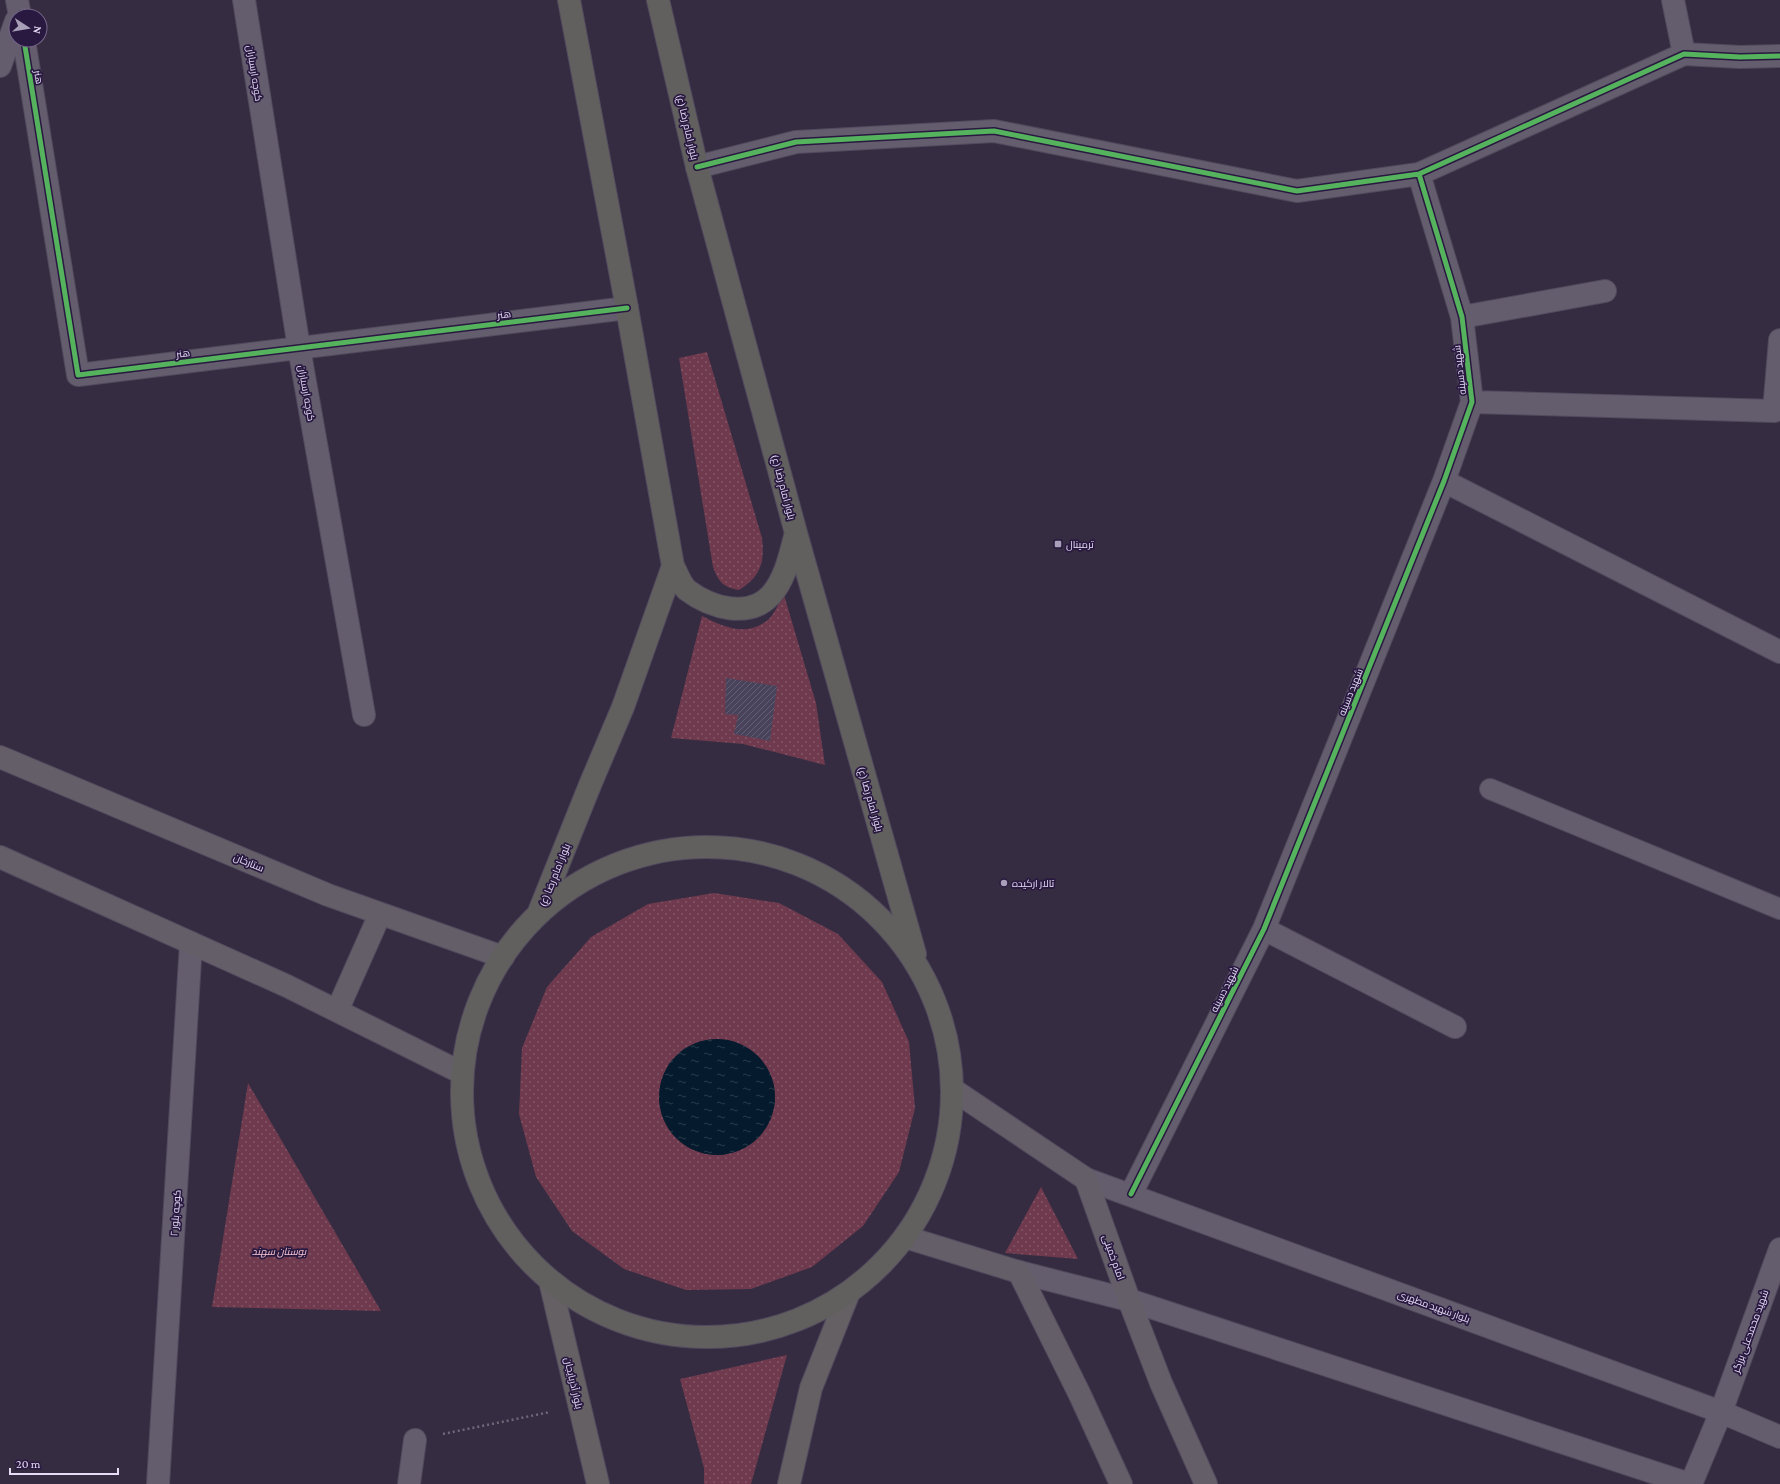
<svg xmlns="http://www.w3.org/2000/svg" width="1780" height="1484" viewBox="0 0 1780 1484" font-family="'Crimson Pro',Cairo,serif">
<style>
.grass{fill:url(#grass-dots);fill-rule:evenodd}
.water{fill:url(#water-ripples)}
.building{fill:url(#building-hatch)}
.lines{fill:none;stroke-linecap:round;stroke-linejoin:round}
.service-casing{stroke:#514a5d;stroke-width:22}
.minor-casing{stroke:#514a5d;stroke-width:24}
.tertiary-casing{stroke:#514a5d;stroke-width:24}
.secondary-casing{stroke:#514a5d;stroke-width:24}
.primary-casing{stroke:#514a5d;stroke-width:24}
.trunk-casing{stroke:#514a5d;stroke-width:24}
.path{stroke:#6f6878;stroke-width:2.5;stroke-dasharray:2 3;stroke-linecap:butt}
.service{stroke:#645d6e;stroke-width:20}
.minor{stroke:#645d6e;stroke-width:22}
.tertiary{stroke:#645d6e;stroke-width:22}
.secondary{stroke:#635e68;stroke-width:22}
.primary{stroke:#646064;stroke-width:22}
.trunk{stroke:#62605f;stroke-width:22}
.cycleway-casing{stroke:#291940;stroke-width:8}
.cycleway{stroke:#56b35d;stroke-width:5}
.poi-dot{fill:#a89fb8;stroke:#291940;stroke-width:1.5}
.labels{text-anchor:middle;stroke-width:3.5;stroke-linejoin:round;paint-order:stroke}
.street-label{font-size:10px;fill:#e6ddf7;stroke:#291940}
.poi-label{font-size:10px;fill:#e6ddf7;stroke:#291940;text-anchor:start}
.park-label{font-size:10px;font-style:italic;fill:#f8c4d1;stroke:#291940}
</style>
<defs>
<pattern id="grass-dots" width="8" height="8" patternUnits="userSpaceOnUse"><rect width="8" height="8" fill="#6f3a4d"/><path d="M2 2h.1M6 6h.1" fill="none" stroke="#845667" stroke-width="1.8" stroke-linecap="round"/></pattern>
<pattern id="water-ripples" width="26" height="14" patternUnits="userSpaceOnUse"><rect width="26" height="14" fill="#051a2c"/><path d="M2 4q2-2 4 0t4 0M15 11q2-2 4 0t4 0" fill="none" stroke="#293b4b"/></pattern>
<pattern id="building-hatch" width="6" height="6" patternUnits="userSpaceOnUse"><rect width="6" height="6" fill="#48435b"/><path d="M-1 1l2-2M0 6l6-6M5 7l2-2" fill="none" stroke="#625e73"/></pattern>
</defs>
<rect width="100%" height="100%" fill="#352c42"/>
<path class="grass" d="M707,352L762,538C765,563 760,577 739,590C722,587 719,582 713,567L679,358Z
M784,595L816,703L825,765L743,744L671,738L702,616C724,627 747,638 769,619C775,613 779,602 784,595Z
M714,893L779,903L838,934L882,982L909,1042L915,1108L899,1172L863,1226L812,1267L751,1289L686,1290L624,1269L572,1231L536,1177L519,1114L522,1048L547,987L591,937L648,904ZM700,1041L767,1067L774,1085L775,1104L724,1155L705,1154L687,1147L659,1100L661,1081L669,1063L683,1049Z
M248,1083L381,1311L212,1307Z
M1041,1187L1078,1259L1005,1253Z
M787,1355L751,1484H704V1468L680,1379Z"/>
<path class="water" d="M659 1097a58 58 0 1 1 116 0a58 58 0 1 1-116 0Z"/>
<path class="building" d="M726,678L777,686L770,741L734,734L738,715L725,714Z"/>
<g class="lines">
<g class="service-casing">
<path id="service" d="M1490,789L1780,909"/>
</g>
<g class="minor-casing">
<path id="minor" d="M17,0L20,16
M244,0L299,348L364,715
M1673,0L1684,54
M24,40L78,375L627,308
M0,66L16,21
M697,167L796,142L994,131L1297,191L1419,174L1684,54L1740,57L1780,56
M1462,317L1605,291
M1472,402L1774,411L1780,409
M1774,411L1780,340
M1444,481L1780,652
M1264,929L1455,1027
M1131,1194L1264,929L1444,481L1472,402L1462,317L1419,174
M158,1484L191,943
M409,1484L415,1440
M1691,1484L1721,1412L1780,1249"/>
</g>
<g class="tertiary-casing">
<path id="tertiary" d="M1086,1179L1721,1412L1780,1437
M1019,1272L1129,1300L1689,1484"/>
</g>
<g class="secondary-casing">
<path id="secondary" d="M0,757L328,895L503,957
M0,857L287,986L462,1073
M337,1011L380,914
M952,1089L1086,1179L1129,1300L1161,1383L1206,1484
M905,1237L1019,1272L1080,1395L1121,1484"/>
</g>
<g class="primary-casing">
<path id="primary" d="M550,1281L598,1484
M789,1484L811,1388L849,1292"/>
</g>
<g class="trunk-casing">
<path id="trunk" d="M658,0L697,167L796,533L915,954
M673,566C677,573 681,585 687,590C711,608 749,619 771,595C786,578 790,554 796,533
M462 1092a245 245 0 1 1 490 0a245 245 0 1 1-490 0Z
M539,912L590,785L623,707L673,566L627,308L569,0"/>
</g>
<path class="path" d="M443,1434L550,1412"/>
<use href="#service" class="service"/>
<use href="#minor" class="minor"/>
<use href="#tertiary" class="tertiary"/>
<use href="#secondary" class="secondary"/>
<use href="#primary" class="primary"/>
<use href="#trunk" class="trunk"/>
<g class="cycleway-casing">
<path id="cycleway" d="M24,40L78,375L627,308
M697,167L796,142L994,131L1297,191L1419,174L1684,54L1740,57L1780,56
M1131,1194L1264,929L1444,481L1472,402L1462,317L1419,174"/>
</g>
<use href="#cycleway" class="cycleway"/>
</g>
<g class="poi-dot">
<rect x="1054" y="540" width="8" height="8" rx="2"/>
<circle cx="1004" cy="883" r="4"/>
</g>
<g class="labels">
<g class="street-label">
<text transform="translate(255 73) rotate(81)" y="4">کوچه ارسباران</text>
<text transform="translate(39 77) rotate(81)" y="4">هنر</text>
<text transform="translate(688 127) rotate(77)" y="4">بلوار امام رضا (ع)</text>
<text transform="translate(504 314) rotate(-7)" y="4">هنر</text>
<text transform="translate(183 353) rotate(-7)" y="4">هنر</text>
<text transform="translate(1459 370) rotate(-97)" y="4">شهید دسینه</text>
<text transform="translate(307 393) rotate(80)" y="4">کوچه ارسباران</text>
<text transform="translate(784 487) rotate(75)" y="4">بلوار امام رضا (ع)</text>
<text transform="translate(1350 692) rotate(-68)" y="4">شهید دسینه</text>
<text transform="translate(871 799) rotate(74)" y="4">بلوار امام رضا (ع)</text>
<text transform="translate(249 862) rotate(23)" y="4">ستارخان</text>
<text transform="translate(554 875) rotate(-68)" y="4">بلوار امام رضا (ع)</text>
<text transform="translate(1224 989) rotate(-63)" y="4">شهید دسینه</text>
<text transform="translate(175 1213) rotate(-86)" y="4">کوچه بلور ۲</text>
<text transform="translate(1114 1257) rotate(70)" y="4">امام خمینی</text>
<text transform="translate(1434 1306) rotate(20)" y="4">بلوار شهید مطهری</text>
<text transform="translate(1750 1331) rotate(-70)" y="4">شهید محمدعلی برزگر</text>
<text transform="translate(574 1383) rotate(77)" y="4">بلوار آذربایجان</text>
</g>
<g class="poi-label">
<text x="1066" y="548">ترمینال</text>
<text x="1012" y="887">تالار ارکیده</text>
</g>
<g class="park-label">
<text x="279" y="1255">بوستان سهند</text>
</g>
</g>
<g transform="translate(28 28) rotate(102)"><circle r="19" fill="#291940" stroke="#756789"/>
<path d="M0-3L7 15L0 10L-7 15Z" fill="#a89fb8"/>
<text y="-6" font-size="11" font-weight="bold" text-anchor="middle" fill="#e6ddf7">N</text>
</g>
<path d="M10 1468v6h108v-6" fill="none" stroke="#e6ddf7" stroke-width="2"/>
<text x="16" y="1468" font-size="12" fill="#e6ddf7" stroke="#291940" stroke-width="3" paint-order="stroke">20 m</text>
</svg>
